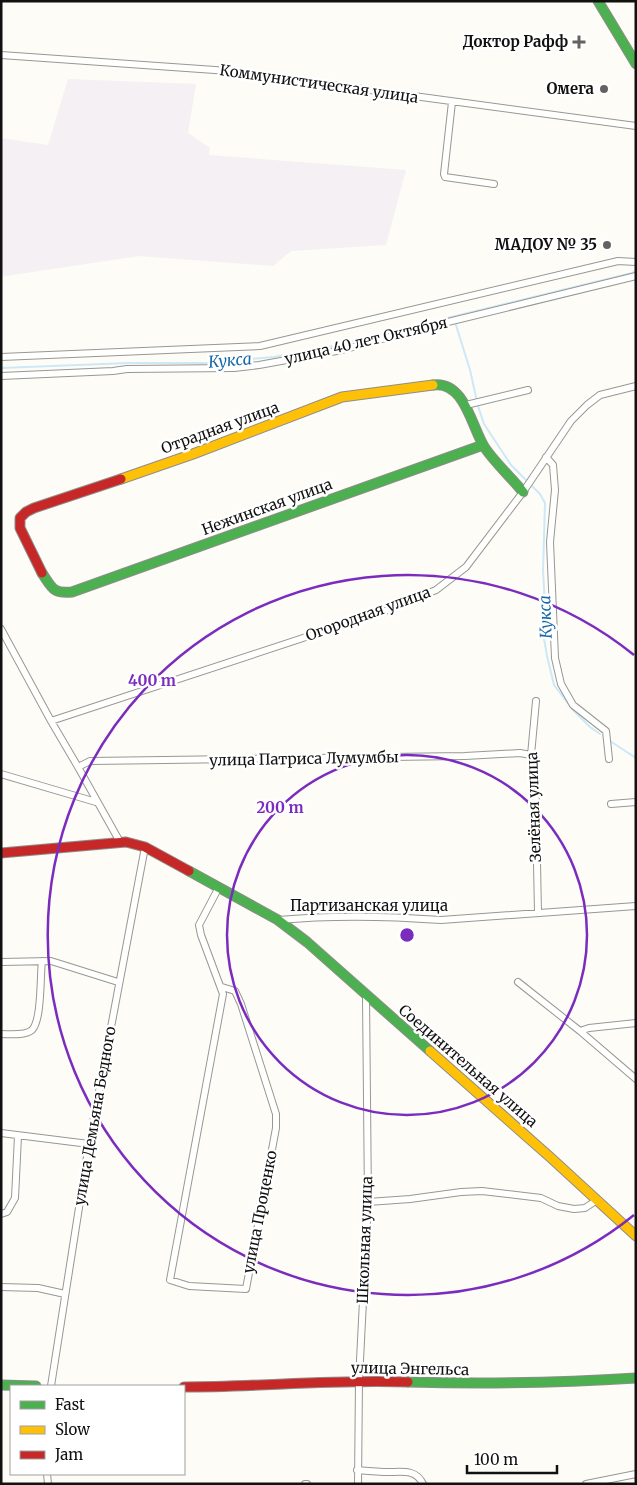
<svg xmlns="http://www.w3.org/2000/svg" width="637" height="1485" viewBox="0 0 637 1485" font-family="Merriweather,serif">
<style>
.industrial{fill:#f5f0f3}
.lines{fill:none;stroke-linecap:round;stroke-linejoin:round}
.stream{stroke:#cde8f7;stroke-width:2}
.street-casing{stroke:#979795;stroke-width:8}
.fast-casing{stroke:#8e8d8b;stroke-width:11}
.slow-casing{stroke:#8e8d8b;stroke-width:11}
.jam-casing{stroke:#8e8d8b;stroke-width:11}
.street{stroke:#fffffe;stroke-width:6}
.fast{stroke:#4caf50;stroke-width:9}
.slow{stroke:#ffc107;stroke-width:9}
.jam{stroke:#c62828;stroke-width:9}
.ring{fill:none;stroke:#7b2cbf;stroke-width:2.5}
.poi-dot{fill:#646362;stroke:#fff;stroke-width:2}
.labels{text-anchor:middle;stroke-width:5;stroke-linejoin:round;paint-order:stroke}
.poi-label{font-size:15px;font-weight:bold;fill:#111;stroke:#fff;text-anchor:end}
.street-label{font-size:15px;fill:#111;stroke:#fff}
.water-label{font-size:16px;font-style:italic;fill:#1768a6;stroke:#fff}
.centre{fill:#7b2cbf;stroke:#fff;stroke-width:2.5}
.ring-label{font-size:15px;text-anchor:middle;font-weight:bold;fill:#7b2cbf;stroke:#fff;stroke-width:5;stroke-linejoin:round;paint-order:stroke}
</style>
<rect width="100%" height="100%" fill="#fdfcf7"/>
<path class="industrial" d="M68,79L196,84L188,133L210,148L209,155L406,170L386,245L291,251L273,266L139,256L6,276L1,275V138L48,145Z"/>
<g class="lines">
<path class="stream" d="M456,325L470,370L478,406L484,424L511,465L540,494L545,503L543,571L545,605L543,633L547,656L554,685L573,710L590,727L600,734
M1,368L129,363H206L274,357L333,346L632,273L636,270
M610,741L636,758"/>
<g class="street-casing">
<path id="street" d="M1,55L229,71L636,126
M452,102L444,174L445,177L494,184
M1,357L260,346L618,261L636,262
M1,376L113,371L127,369L234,368L259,365L342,350L415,330L636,276
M466,405L528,390
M546,457L553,465L555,490L550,542L555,658L561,684L573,705L606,731L609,759
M1,629L51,721L78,767L120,842
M536,701L531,755L535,763L538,913
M51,721L385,611L436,590L466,567L523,492L571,421L587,405L600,395L636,386
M78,767L90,761L465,756L520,753L531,755
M1,774L96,802
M611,804L636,802
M219,887L199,925L201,935L223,994L170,1280L189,1286L246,1289L276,1128V1114L241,1004L235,991L222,987
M278,920C332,915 387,916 441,920L636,906
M1,962L51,961L118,982
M518,982L580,1031L636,1079
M580,1031L589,1028L636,1023
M1,1034C10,1034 25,1036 32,1030C42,1020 40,975 42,961
M1,1133L89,1144
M368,1202L410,1199L461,1192L482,1191L541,1198L558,1206L574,1209L585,1208L597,1200
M1,1214L7,1212L15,1198L18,1136
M1,1287L38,1288L65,1294
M51,1386L89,1144L145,847
M357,1470C368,1471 378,1472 389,1472C402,1472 416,1469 423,1484
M47,1474L48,1484
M305,1484H307
M358,1484L359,1380L368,1202L366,996
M586,1484L636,1474"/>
</g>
<g class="fast-casing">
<path id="fast" d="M598,1L636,64
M433,385C465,380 472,429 485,448C496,464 511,477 523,492
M42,573C52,588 53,594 72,592L483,445
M189,871L278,920L307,942L430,1051
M408,1382C484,1384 560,1383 636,1378
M1,1385L36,1386"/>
</g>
<g class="slow-casing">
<path id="slow" d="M121,479L193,454L342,397L433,385
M430,1051L550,1157L636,1236"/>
</g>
<g class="jam-casing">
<path id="jam" d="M42,573L20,528V518L26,512L34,508L121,479
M1,853L126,842L145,847L189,871
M184,1387C259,1387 333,1379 408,1382"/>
</g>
<use href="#street" class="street"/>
<use href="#fast" class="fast"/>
<use href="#slow" class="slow"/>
<use href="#jam" class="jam"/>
</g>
<g class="ring">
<circle cx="407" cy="935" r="180"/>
<path d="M634 1215A360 360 0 1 1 634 655"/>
</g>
<g class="poi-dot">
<path d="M576.5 34.5h5v5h5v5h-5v5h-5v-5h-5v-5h5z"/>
<circle cx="604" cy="89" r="5"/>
<circle cx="607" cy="245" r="5"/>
</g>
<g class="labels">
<g class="poi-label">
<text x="568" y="47">Доктор Рафф</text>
<text x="594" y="94">Омега</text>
<text x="597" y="250">МАДОУ № 35</text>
</g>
<g class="street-label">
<text transform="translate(319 84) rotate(8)" y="5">Коммунистическая улица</text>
<text transform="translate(366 341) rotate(-13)" y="5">улица 40 лет Октября</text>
<text transform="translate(220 428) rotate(-20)" y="5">Отрадная улица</text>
<text transform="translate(267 507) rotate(-20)" y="5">Нежинская улица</text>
<text transform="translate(368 614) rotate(-20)" y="5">Огородная улица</text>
<text transform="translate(304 759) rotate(-1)" y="5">улица Патриса Лумумбы</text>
<text transform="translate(534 807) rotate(-92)" y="5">Зелёная улица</text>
<text x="369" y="911">Партизанская улица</text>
<text transform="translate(468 1066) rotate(41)" y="5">Соединительная улица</text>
<text transform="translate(95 1116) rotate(-80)" y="5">улица Демьяна Бедного</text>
<text transform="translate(260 1212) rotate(-79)" y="5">улица Проценко</text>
<text transform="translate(365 1240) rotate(-88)" y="5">Школьная улица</text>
<text transform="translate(410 1369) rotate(1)" y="5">улица Энгельса</text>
</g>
<g class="water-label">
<text transform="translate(230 360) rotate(-5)" y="6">Кукса</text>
<text transform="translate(545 617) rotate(-92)" y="6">Кукса</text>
</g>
</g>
<circle cx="407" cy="935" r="8" class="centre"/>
<g class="ring-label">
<text x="152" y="686">400 m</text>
<text x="280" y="813">200 m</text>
</g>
<rect width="637" height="1485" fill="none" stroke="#111111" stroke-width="5"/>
<rect x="10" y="1385" width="175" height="90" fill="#ffffff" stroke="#a0a0a0"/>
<rect x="20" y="1401" width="25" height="8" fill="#4caf50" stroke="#a0a0a0"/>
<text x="55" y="1410" font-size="15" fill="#111111">Fast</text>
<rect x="20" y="1426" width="25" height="8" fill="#ffc107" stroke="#a0a0a0"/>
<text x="55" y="1435" font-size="15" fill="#111111">Slow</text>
<rect x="20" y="1451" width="25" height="8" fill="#c62828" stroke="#a0a0a0"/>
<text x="55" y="1460" font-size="15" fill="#111111">Jam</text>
<path d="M467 1465v8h90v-8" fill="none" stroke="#111111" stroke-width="2.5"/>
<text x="474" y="1465" font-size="15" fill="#111111" stroke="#ffffff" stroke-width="4" paint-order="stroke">100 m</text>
</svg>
